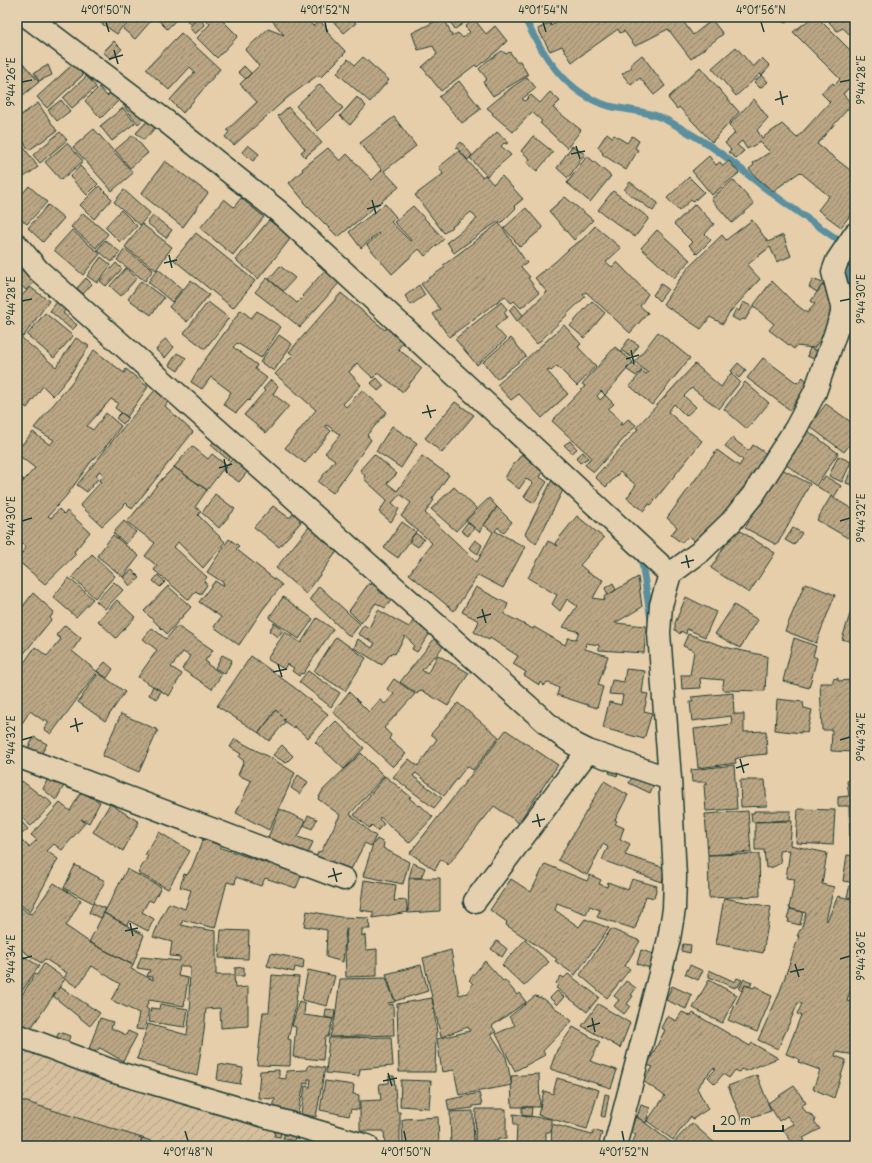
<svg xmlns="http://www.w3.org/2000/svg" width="872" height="1163" viewBox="0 0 872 1163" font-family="'Playpen Sans',sans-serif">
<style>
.industrial{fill:url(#industrial-furrows)}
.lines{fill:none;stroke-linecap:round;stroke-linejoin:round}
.stream{stroke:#5c8f9e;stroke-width:7}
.building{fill:url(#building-hatch);stroke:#1f3d34}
.street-casing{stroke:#1f3d34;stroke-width:25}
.street{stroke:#e4d0ae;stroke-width:22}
.ticks{fill:none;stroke:#1f3d34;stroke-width:1.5}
.neatline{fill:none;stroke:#1f3d34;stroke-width:1.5}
.ticks-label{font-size:10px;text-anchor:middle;fill:#1f3d34}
</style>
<defs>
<pattern id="industrial-furrows" width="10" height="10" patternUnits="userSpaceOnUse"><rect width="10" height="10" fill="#d5bf9d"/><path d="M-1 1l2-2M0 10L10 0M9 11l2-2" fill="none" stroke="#ac9c81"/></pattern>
<pattern id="building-hatch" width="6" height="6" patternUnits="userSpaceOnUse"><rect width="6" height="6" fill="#bba684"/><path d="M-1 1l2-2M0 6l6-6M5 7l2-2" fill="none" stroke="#97886d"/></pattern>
</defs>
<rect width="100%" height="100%" fill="#e6ceab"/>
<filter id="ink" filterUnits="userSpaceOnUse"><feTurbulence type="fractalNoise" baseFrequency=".025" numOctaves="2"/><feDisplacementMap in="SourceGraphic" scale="8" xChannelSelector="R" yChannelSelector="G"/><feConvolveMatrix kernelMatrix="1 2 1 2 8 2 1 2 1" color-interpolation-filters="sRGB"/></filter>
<g filter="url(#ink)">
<path class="industrial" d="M17,1048L315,1146H17Z"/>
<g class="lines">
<path class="stream" d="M524,17C542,54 566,94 609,106C625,110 647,111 662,118C675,124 689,133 701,140C726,155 746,174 769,191C794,210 820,227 845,245
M845,290L853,263
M638,554L642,563L651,620"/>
</g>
<path class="building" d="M92,17H129L117,34Z
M136,17H141L143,19L145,17L150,22L135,39L123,29L130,20L132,22Z
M155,17H179L167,29Z
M184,17H199L190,24Z
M203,17H219L238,36L217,58L197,38L210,24Z
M273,17H317L310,23L313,26L320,21L328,30L326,31L346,52L321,77L318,75L287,98L234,145L225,137L229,132L227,130L257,102L240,84L259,66L245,50L268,29L284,35L271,19Z
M329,17H350L356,23L344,33Z
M444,17L452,36L458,33L463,38L470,32L465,27L474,19L486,34L495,26L507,41L498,50L477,67L475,65L441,91L422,67L437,54L433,46L418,50L412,33Z
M447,17H473L455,29Z
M563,17H680L693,35L712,20L723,34L691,59L668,29L635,46L624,31L620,33L618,29L572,62L562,46L550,51L538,29L550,23L551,26Z
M781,17H793L785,23Z
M813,17H817L851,51L855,47V82L843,94L852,104L817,144L855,174V209L841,227L818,210L829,196L800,172L773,191L757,178L749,169L754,165L753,163L770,152L760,142L747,149L742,141L737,145L744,151L736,158L728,152L731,150L725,143L735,133L729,125L754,99L768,118L757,130L762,138L782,124L797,138L830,102L821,93L833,83L835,85L840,79L793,32Z
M835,17H855V40L843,28L837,31L829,22Z
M199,18L205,25L195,34L189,27Z
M181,33L220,69L183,113L170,100L195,72L190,67L169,90L146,69Z
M114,41L122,49L111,59L103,52Z
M736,47L753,67L762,58L770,66L762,75L760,74L736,96L712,68Z
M502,51L506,54L510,52L516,61H520L528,75L493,96L483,82L487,79L479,69L487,61Z
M642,55L665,86L654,95L640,78L631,85L622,74L632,67L630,65Z
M17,56L39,82L17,100Z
M363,57L389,80L370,102L337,73L348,59L355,65Z
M73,64L83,75L47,108L37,97Z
M48,65L52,75L39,81L34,73Z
M244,66L251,73L246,79L238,72Z
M700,67L739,112L712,142L679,107L677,109L668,98Z
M762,75L768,82L760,88L754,82Z
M87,76L96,87L72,108L63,98Z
M527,77L536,88L522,99L525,101L531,95L540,103L550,92L560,101L553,108L581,130L567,148L540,123L542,121L532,112L513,132L492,114L493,113L487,108L511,88Z
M459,81L481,109L462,123L439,97Z
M320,84L343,108L318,131L296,106Z
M99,87L107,96L113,90L121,98L101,118L85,101Z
M357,97L366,106L350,125L340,116Z
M128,99L148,115L138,124L123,105Z
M61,100L70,111L57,121L48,110Z
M38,103L57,131L29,150L17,132V118Z
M288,107L322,143L305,157L301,152L305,149L278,116Z
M123,108L135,123L112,141L100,126Z
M394,117L416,146L384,171L399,187L338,237L303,202L304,201L289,183L303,170L302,169L328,148L340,161L347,154L372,180L382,170L360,143Z
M149,119L157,126L144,140L136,133Z
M94,129L133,173L112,191L73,147Z
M60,132L67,140L40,163L33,155Z
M497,132L508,142L507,144L504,143L501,146L511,155L487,176L470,158Z
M607,133L612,137L614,135L627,143L632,136L639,141L635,148L638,150L626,170L602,154L603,153L598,147Z
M133,135L148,153L130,168L115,150Z
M533,136L553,152L537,171L527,163L530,159L521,151Z
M17,138L38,167L24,177L17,168Z
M461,142L472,155L468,160L456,147Z
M67,143L83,161L61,180L45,162Z
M248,145L259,154L253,161L242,152Z
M572,146L585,154L568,178L557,168Z
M459,151L482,177L485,175L493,184L502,176L523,199L514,206L516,208L501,223L499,221L485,230L454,253L447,242L477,219L471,212L444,233L415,195L443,174L439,167Z
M587,156L611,176L590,202L567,183Z
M709,156L716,165L720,162L723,166L729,161L739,173L712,195L692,171Z
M165,161L208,193L183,227L141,194Z
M80,166L98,184L87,195L70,177Z
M17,173L23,181L17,186Z
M689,177L704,192L693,202L691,200L679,211L667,198Z
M733,180L754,204L732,223L711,199Z
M630,182L658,203L653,211L624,190Z
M29,186L47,202L27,224L17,216V200Z
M99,186L112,199L94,219L80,205Z
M124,190L150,213L140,225L114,202Z
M613,191L649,218L635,237L598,210Z
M565,197L593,220L574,240L549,211Z
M241,198L264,217L233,255L200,228L224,199L234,207Z
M385,204L396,217L391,222L410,241L411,240L394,222L413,206L444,239L425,256L419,249L392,274L367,245L379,234L378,233L361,248L349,232Z
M695,204L714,224L705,234L711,240L697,254L689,245L692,242L674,224Z
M48,205L64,218L43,242L28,228Z
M526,208L543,228L520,247L504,228Z
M121,210L137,226L121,243L105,227Z
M83,213L108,234L96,248L71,227Z
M153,216L172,230L166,238L147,223Z
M269,220L291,238L258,279L236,260Z
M752,220L768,242L783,235L791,256L777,262L770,247L747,265L760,279L729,313L723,324L710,317L701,329L663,304L679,280L690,266L722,235L726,240Z
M499,223L527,263L521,267L530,277L528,278L539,293L521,308L514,301L511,303L505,296L449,337L433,314L440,309L421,284L445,267L443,265L445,264Z
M142,224L172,247L156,270L125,247Z
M595,226L621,248L606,262L612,267L617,262L648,294L640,306L648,313L630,333L586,292L583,294L585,297L567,314V315L537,344L517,321L547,292L535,278L555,262L570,248L583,239Z
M72,230L100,254L83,275L54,250Z
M657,230L690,260L674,278L641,248Z
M196,233L255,281L233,308L174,260Z
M105,240L120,252L112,262L97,250Z
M125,249L153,270L145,281L117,260Z
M101,257L111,265L97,283L87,276Z
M17,261L37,280L26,290L17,282Z
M116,263L122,269L106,286L100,281Z
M280,266L295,278L283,291L269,279Z
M126,268L137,278L121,296L110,286Z
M158,269L182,289L172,302L148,282Z
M326,269L340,282L300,327L255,292L267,278L297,303L303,297L302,296Z
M86,278L92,284L83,294L77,288Z
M813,279L825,284L824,286L822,285L817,292L809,287Z
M191,280L209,295L187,322L169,307Z
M141,281L164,298L151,315L128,299Z
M772,281L792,301L807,313L815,304L811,301L822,285L840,301L835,319L814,348L796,346L794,349L769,330L774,324L753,306Z
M661,284L668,289L659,301L653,295Z
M419,285L425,295L411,305L405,296Z
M30,287L49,301L23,337L17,332V301Z
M341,293L385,330L389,325L405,340L398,349L422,368L403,392L378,373L373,378L357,363L349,372L361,385L343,404L346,407L362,390L387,412L367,435L371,440L333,493L318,482L335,460L325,453L340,435L327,425L325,426L331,431L305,463L285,448L316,410L275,374L293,355L289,352Z
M592,301L605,313L584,338L570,326Z
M57,302L66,309L63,313L77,325L72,330L50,311Z
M208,302L229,318L205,349L184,333Z
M501,302L507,309L504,312L507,317L495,327L506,339L477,365L455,339Z
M743,302L753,307L745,320L743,319L739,321L732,317L736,309L739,311Z
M515,305L523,315L517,321L509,310Z
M241,310L251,318L257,311L281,327L261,358L237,343L233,347L257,365L255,369L267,378L249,401L248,400L236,413L223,404L231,392L211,377L202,389L191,382L199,368Z
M45,313L73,336L54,358L27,335Z
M853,316L855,318V341L843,333Z
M564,325L581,344L578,347L596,366L577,386L557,366L551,371L550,370L547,371L568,394L542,418L519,394L511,400L497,385Z
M17,332L24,340L56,367L76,338L89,346L68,378L53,396L43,386L27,408L17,401Z
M658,332L690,358L652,405L630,386L642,371L646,374L648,373L635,362Z
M279,335L292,344L274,371L260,362Z
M511,338L526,356L497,379L483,362Z
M165,339L174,347L165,358L156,350Z
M629,339L639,345L631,357L621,350Z
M615,347L633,362L605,395L601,391L597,396L600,400L605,395L614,404L608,409L622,422L620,425H622L628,419L636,425L594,472L585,465L591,457L552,421L585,386L582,384Z
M810,348L817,351L814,359L807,356Z
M94,350L124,373L126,369L148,387L127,417L115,408L118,403L111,399L87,426L93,430L106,413L121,426L108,444L90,463L67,495L48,516L51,518L59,509L64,514L67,511L90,532L74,552L76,554L45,584L17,560L26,547L17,540V486L18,487L35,468L17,454V450L33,432L50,445L54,440L34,428L72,382Z
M177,353L186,358L178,371L169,365Z
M763,358L797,383L803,377L810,385L804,389L790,410L747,378Z
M632,363L642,370L636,376L626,369Z
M738,363L746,370L739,378L731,371Z
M695,364L721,387L731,373L740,382L719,409L692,388L684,396L696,407L686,416L674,404L668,412L702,441L651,505L649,504L644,511L627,498L636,485L620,472L606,487L595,477L638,429L636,428Z
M377,378L384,386L378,391L371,383Z
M271,380L278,386L273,394L289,406L266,433L244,415L265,391L263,389Z
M745,382L769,403L747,429L724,409Z
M156,389L170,399L165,406L193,432L132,509L126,503L102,526L80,505L101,482L99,481L104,475L99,471L96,476L98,479L87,492L77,485L121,430Z
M455,402L474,415L442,453L425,438Z
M826,404L855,425V437L844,452L809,426Z
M121,413L128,417L123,424L116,418Z
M392,426L417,443L401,468L376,451Z
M808,431L838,453L816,486L785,464Z
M219,435L237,451L228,460L211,445Z
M732,438L749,451L753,445L769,455L725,515L699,544L688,536L682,543L671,535L677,527L667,518L717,450L739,466L743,460L725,446Z
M570,441L577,449L572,453L564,445Z
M192,446L208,459L212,454L226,465L207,490L174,467Z
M583,452L588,458L580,463L576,458Z
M374,454L397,474L387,483L397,491L422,456L449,475L432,499L434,500L425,513L477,562L493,532L484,525L497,507L512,522L503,533L498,527L495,531L525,547L503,588L478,575L454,611L409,574L432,543L401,516L411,503L400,494L392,503L399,509L391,522L379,512L387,500L364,479L365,476L360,470Z
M522,454L536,464L544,471L540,477L547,482L534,503L524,497L533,483L526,479L519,489L505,478L510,469Z
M838,456L851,462L842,482L829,476Z
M855,458V486L846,483Z
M232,459L248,471L239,482L223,471Z
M174,467L207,490L195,507L201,511L198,515L225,542L203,568L178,542L174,547L207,577L204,581L207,585L200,595L196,591L189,600L154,570L157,566L145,556L155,543L127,522L162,479Z
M778,467L810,484L777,545L745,528Z
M17,474L24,480L18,487L17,486Z
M554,476L566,484L536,544L525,534Z
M825,476L841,486L834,497L818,487Z
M454,487L477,509L456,531L431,509Z
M215,494L235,509L219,528L202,513Z
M831,496L855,511V527L848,538L817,520Z
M489,498L497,507L479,532L466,520Z
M273,506L288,517H291L294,511L303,517L299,521L301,522L279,547L254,527Z
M577,516L604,538L580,565L587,571V572L603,580L593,598L605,600L604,597L638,577L642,607L615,623L646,626L644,653L599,650V645L586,643L585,649L608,656L598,685L603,687L597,708L557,695L559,688L547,682L544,686L540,682L539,685L524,675L526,672L513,664L518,656L490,638L489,640L474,632L479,621L462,612L476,587L508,604L504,614L533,629L534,627L565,645L568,638L576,639L579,632L563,627L577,606L567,599L560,611L552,604L557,595L528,578L548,541L558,546L555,543Z
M124,521L136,532L126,544L113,533Z
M402,522L416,532L398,558L384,548Z
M468,522L474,528L468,536L461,531Z
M309,527L338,550L306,594L276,568Z
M736,528L775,553L749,593L711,568Z
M793,528L802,533L794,545L785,540Z
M415,533L424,539L418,547L409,541Z
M113,535L139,556L123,577L97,556Z
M229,539L239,546L236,549L282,585L263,609L239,645L214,627L221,617L199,602L215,581L223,586L224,583L207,572Z
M475,540L482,545L478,554L469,548Z
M92,554L115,576L95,598L72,577Z
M132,570L140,578L130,586L123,577Z
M158,575L165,582L160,587L153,581Z
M69,578L93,599L76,617L53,597Z
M375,578L380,582L377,588L382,594L386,590L394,597L385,608L376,603L361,623L349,611L369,583L371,585Z
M114,582L123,590L105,609L96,601Z
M613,583L616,590L608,595L605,588Z
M805,583L835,595L816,643L785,631Z
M168,586L191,607L167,634L144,611Z
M319,586L360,624L350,637L310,599Z
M33,593L54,612L50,618L51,620L17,662V617L23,610L21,609Z
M283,597L313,619L299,639L269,618Z
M686,597L716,612L705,637L687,629L686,634L681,631L680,634L675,630V623Z
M117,600L135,617L116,638L98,621Z
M734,605L758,620L740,648L715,634Z
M852,608L855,609V643L842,639Z
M378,610L409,627L413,621L430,633L417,652L412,649L414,645L410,641V640L405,636L395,654L391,653L382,665L354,648L358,639L372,648L375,643L358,634L364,625L369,628Z
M317,618L333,629L303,674L301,673L299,676L292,671L294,668L287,664L284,669L267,659L285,632L301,643Z
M274,623L283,630L278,637L269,631Z
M65,625L81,638L72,651L100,674L125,692L105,721L78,702L97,675L96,674L51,734L44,729L49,722L45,719L44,721L30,711L17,731V673L35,647L47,656L61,639L56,635Z
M177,626L213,650L205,661L208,663L207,664L222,674L212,689L182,669L190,656L183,652L171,667L182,674L169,696L138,677L157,650L143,639L152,628L166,639Z
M688,634L729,648L767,656L765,691L722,690L724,680L700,678L701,688L682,689L681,675H690L694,651L683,646Z
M336,637L366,658L345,691L314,671Z
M435,638L444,645L435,657L434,656L422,670L427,674L438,655L469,673L448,706L421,690L417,694L400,682Z
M794,638L816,646L813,656L817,658L809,688L783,681Z
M222,655L232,660L225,674L215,668Z
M251,656L295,688L328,714L308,738L294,726L293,728L283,720L285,719L276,710L259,733L217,706Z
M105,662L113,669L107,678L97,671Z
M626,669L645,671L642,693L648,694L644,711L652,713L644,739L603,728L609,702L621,705L623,695L609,694L612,680L624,682Z
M308,671L340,693L331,707L299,682Z
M838,678V681L852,680V697H855V752L831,751L832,730H822L820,683H833V679Z
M394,679L415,694L384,728L391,735L389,739L406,754L393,767L333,712L349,692L369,712L380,700L385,704L394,694L387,689Z
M153,686L161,691L157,699L149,695Z
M733,693L734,714H744V732L766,731L767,754L746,756L735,759L736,763L698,768L694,729L732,724L731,716L692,721L690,702H693L691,697Z
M777,699L803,702L804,708L812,710L807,733L801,731V733L775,730Z
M458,703L499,737L473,770L467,766L444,796L416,773L413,776L442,798L434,808L393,777L409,759L418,766L437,739L431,734Z
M276,710L285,719L283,720L285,722L269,741L259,733Z
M121,714L158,730L139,772L102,756Z
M336,721L364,748L344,769L315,742Z
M506,730L558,765L527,810L519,823L494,806L448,865L441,859L435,870L410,853Z
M34,737L47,744L39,758L26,752Z
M235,739L276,761L295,773L269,830L236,813L251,781L238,775L244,761L239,757L241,754L230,747Z
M282,745L293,756L286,763L273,755Z
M361,753L384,776L350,814L371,833L376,836L371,846L365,843L349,873L315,858L319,851L321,852L340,815L318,799L323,790Z
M612,765L620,768L617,776L609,773Z
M734,765L737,809L706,811L704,785L707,784V782H692L691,770Z
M634,774L654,784L650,793L629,783Z
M298,775L308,782L300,794L291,788Z
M49,776L66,782L56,800L43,789Z
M385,776L411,797L409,798L419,806L420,805L433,817L409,843L380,817L379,819L384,824L377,831L372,825L369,828L354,815Z
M851,777H855V842H850L849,806H838V797L849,796L847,781L850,780Z
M740,780H765L767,806L741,807Z
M22,781L44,798L46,797L52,804L31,826L17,814V786Z
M604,781L628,795L615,820L617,821L615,824L624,828L620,839L630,844L625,855L665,868L662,882L602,860L608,847L603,844L587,875L558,860Z
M81,792L100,802L89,823L81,819L85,823L62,850L54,844L47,851L58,859L30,912L17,902V841L20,838L29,847L37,840L31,835L60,803L70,811Z
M110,804L139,822L123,851L93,832Z
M280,809L306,821L298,837L313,842L306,858L266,842Z
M798,809L835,810L833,845L796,843Z
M748,811L751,852L708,855L705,814Z
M754,811H791L790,820L752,822L751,813H754Z
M308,815L317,819L312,829L304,825Z
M17,817L28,829L17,838Z
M792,821L790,845L827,853L822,884L834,887L826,920L827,921L838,896L855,900V976L847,1001L855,1003V1055L836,1052L835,1056L846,1060L834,1098L813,1089L820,1070L798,1062L799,1059L786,1054L801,1015L797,1014L802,1004L798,1003L778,1049L758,1040L779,994L799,936H797L800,930H801L806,913L789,908L795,879L786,878L790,850L779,851L781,863L773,867L766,868L764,850H755V822Z
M159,832L190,851L168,889L138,873L148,856L145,855Z
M203,839L220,845L218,847L269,864L270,863L302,874L296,888L265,878L261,886L236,877L235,884L227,882L215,928L183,920L181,925L190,927L216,931V975H234L235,988L248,987V1026L221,1028L220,1008L206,1009L204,1031L197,1076L137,1059L148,1024L187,1035L191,1001L189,1000L190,966H180L178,976L188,978L184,1006L149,1000L146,1008L149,1010L144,1030L136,1029L139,1013L111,1000L120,984L92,966L77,987L65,979L29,1031L17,1024V1003L35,974L37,975L44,964L64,978L67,973L45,959L41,963L17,947V904L28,913L32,914L54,883L81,900L66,926L89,942L133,965L131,969L153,980V977L147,976L150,970L137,968L141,957L180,961V957L170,956L172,942L153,937L160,920L169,903L185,909L191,890L180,887L184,874L187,875L192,867Z
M377,839L384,843L383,848L409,862L403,884L363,876L373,844Z
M759,854L760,896L709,898L708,855Z
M847,855L855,856V883L843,881Z
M413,863L425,868L421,878H409Z
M545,864L587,881L590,875L601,880L599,884L607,887L608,882L628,890L632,879L657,886L654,898L646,896L635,929L597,917L600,910L590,906L586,914L557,903L555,910L579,927L585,919L609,928L575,975L555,961L557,959L506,925L507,922L490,910L511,879L531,892Z
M75,865L105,881L93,903L64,888Z
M127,869L161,887L153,902L149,900L142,912L154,919L148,931L129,921L127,925L104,913Z
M409,878H440V911L408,913Z
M364,880L396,885L394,901L406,900L408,912L373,918V912L360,910Z
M850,885L855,886V898L847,897Z
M724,898L771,907L763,953L716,944Z
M93,903L106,909L101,918L89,913Z
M790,909L803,912L800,925L788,922L789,919L787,918Z
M307,911L340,917L368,918L370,929H362V936L365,935L366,950L377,949V976L346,977L345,949L347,929H346L343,962L326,957L327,930L304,926Z
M104,913L144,935L133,965L89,942Z
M611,929L640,941L625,966L630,969L607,998L580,975Z
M221,930L249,931L248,959L219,958Z
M525,940L549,962L524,986L502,965Z
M497,941L507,949L502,957L491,949Z
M683,944L691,945L690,953L681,951Z
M451,950L459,995L467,993L473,984L469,980L485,961L503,981L505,980L517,995L519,993L526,1002L492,1026L496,1032L491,1034L506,1057L512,1085L459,1095L454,1070L442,1072L437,1039L470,1031L468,1027L441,1037L423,958Z
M641,950L657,955L653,969L637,964Z
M17,952L39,966L17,998Z
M271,953L304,960L303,969L295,967L294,972L267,966Z
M421,965L428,991L395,1001L386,974Z
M690,965L703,971L698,980L685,974Z
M244,967V976H235V968Z
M308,970L335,976L327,1006L302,1000Z
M709,970L735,982L737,978L742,980L738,987L735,986V988L709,977Z
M568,974L599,997L587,1012L556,988L558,985L556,983L561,976L564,978Z
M272,975L299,977L295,1009L288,1039L291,1040L290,1066L257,1065L263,1012H269Z
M386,978L395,1002L388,1003L389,1005L393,1004L394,1035L330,1037L335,1018L340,979Z
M744,979L752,982L750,987L745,985L742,991L739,989Z
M709,980L737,995L722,1023L693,1008Z
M626,981L636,988L631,995L633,996L627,1004L630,1006L624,1014L614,1006L619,1000L614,996Z
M745,985L754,988L755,986L763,990V992L772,996L757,1032L728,1020Z
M672,986L692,995L686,1009L666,1000Z
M60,987L100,1013L90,1026L53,996Z
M557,991L564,997L557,1005L550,998Z
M535,996L544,999L572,1021L543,1051L545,1055L515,1071L496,1034L515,1025L509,1017Z
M432,998L437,1032H436L435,1072H399L397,1004Z
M299,1001L305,1003L304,1015L333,1019L328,1037H325L323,1060L293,1057L296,1027L292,1026Z
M160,1004L188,1009L185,1027L149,1022L151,1008L159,1009Z
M598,1004L630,1023L620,1048L582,1026Z
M326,1009L335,1010L334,1019L325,1017Z
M682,1012L691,1016L693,1013L750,1046L752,1043L778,1058L746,1071L741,1069L739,1072L735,1070L729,1078L723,1074L715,1084L708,1077L716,1069L713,1068L697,1088L708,1109L693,1119L691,1116L673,1140L647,1121L665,1096L643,1081L653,1067L647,1065L665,1030L661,1028L667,1016L676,1021Z
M100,1018L113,1022L111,1028L126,1035L128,1031L137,1035L123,1061L100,1048L93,1053L89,1049Z
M573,1027L600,1042L590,1061L617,1070L611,1088L550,1069L557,1050Z
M59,1032L70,1036L66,1048L54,1043Z
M391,1037L393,1066L360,1069L359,1076L326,1073L329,1038Z
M219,1064L243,1068L240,1084L217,1080Z
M309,1065L325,1068L316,1117L301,1114L305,1086L310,1087L311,1079H308V1084L304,1083L297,1118L273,1108L275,1099L258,1098L260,1071L279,1070V1078L286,1079V1071L307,1070Z
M539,1074L540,1107H512L511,1076Z
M757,1075L771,1111L742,1120L728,1086Z
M389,1076H394L397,1112H400V1145H385L384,1131H360V1101L381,1100L379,1084L389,1083Z
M557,1078L599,1090L587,1129L538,1115L544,1091L553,1094Z
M401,1080L431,1081L429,1108L400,1106Z
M325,1081L354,1085L353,1094L359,1095V1110L351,1109L349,1116L320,1110Z
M794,1086L806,1103L801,1106L807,1113L812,1115L816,1120L814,1121L820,1129L803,1138L805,1140L795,1146L783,1130L794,1124L787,1116L779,1121L768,1103Z
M479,1093L482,1105L473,1106V1108L449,1111L447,1100Z
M605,1094L609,1095L605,1117L601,1116Z
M17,1099L142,1138L139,1146H17Z
M641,1105L650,1108L646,1123L637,1117Z
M522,1107H532L531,1117L522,1116Z
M476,1109H506V1139H498V1141H475Z
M473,1111L474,1146H451L450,1112Z
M513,1114L551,1119V1132H546V1146H516L517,1125H514Z
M636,1116L672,1143L670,1146H630L636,1135L630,1132Z
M438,1117L439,1146H403L402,1120H404V1119Z
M692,1123L718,1146L671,1145Z
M552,1124L592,1135L594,1130L602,1133L598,1146H551Z
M276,1126L282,1127L280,1137L274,1136Z
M286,1129L297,1131L294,1141L283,1139Z
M142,1138L166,1146H139Z"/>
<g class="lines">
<g class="street-casing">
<path id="street" d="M28,17L167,122L278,211L670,574L700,552L731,522L753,495L796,428L815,392L842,314V306L833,272L837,261L855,234
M17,245L38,270L557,732L574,744L588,751L670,779
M17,756L344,879
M475,901L588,751
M17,1035L115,1072L367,1146
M615,1146L669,939L674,909L675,877L670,779L659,633L661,605L670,574"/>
</g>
<use href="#street" class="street"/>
</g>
</g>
<path class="ticks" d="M106,22L109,32M325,22L327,32M543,22L546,32M761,22L764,32M114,50L118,64M109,59L123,55M22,82L32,80M840,82L850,80M780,91L783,105M775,100L788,96M576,146L580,159M571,154L585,151M372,200L376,214M367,209L381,205M169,255L172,268M164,263L177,260M22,301L32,299M840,301L850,299M631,350L634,364M626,359L639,355M427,405L431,418M422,413L436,410M224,459L227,473M219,468L232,464M22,521L32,518M840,521L850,518M686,555L689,568M681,563L694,560M482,609L486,623M477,618L491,614M278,664L282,677M273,672L287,669M75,718L78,732M70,727L83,723M22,740L32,737M840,740L850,737M740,759L744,773M736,768L749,764M537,814L540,827M532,822L545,819M333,868L337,882M328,877L342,873M130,923L133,936M125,931L138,928M22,959L32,956M840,959L850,956M795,964L799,977M790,972L804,969M592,1018L595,1032M587,1027L600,1023M388,1073L392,1086M383,1081L397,1078M185,1131L188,1141M404,1131L406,1141M622,1131L624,1141"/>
<rect width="872" height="1163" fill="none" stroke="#e4d0ae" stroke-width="44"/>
<path d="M714 1125v6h69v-6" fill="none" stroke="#1f3d34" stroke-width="2"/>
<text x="720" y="1125" font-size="12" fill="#1f3d34" stroke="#e4d0ae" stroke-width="3" paint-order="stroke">20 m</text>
<rect x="22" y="22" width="828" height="1119" class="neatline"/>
<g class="ticks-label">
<text x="106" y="14">4°01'50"N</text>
<text x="325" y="14">4°01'52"N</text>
<text x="543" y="14">4°01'54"N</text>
<text x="761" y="14">4°01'56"N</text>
<text transform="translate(861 80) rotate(-90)" y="4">9°44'28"E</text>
<text transform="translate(11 82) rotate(-90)" y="4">9°44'26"E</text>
<text transform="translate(861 299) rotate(-90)" y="4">9°44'30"E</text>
<text transform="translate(11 301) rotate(-90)" y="4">9°44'28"E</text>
<text transform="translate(861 518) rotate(-90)" y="4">9°44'32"E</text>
<text transform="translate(11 521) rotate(-90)" y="4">9°44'30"E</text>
<text transform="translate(861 737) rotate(-90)" y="4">9°44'34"E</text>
<text transform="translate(11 740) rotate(-90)" y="4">9°44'32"E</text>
<text transform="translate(861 956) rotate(-90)" y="4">9°44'36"E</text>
<text transform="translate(11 959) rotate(-90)" y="4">9°44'34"E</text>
<text x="188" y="1156">4°01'48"N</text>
<text x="406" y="1156">4°01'50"N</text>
<text x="624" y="1156">4°01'52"N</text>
</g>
</svg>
